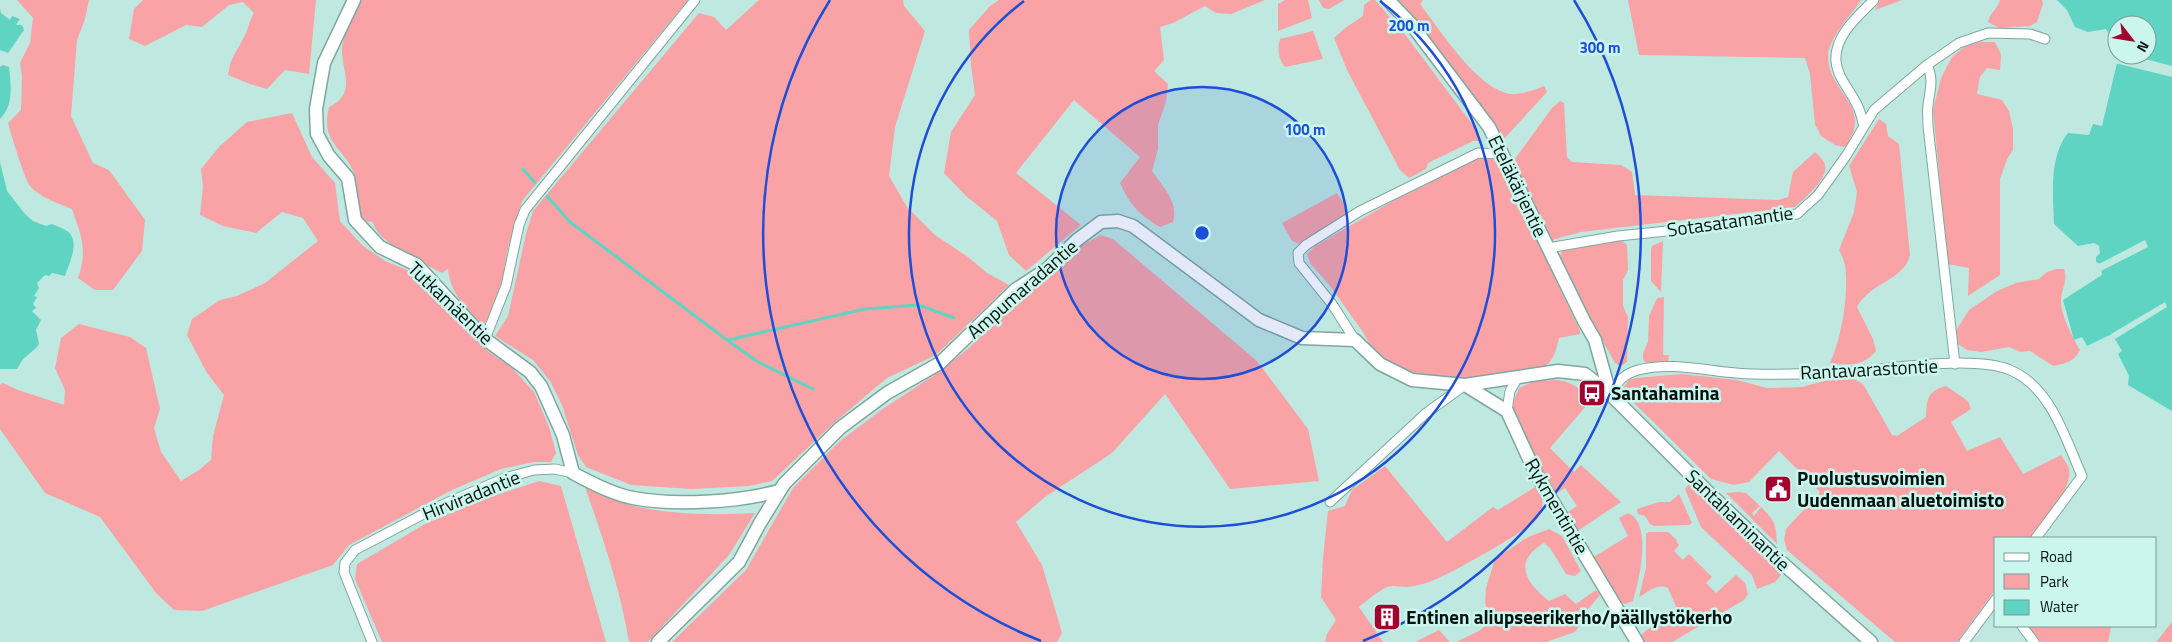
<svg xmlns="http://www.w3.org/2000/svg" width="2172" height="642" viewBox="0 0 2172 642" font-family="'Titillium Web',sans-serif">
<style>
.green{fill:#f9a3a6}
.water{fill:#5fd4c2}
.pier{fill:#bee8e0}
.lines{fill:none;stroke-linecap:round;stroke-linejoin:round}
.stream{stroke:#5fd4c2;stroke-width:3}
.street-casing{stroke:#7fa79f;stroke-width:11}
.secondary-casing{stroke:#7fa79f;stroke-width:15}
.street{stroke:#fff;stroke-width:9}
.secondary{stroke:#fff;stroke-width:12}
.ring{fill:none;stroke:#1d4ed8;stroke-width:2.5}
.labels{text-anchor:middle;stroke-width:5;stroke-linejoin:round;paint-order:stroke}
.street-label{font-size:19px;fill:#041310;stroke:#cbf6ed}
.poi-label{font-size:19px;font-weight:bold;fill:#041310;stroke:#cbf6ed;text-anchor:start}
.centre{fill:#1d4ed8;stroke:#cbf6ed;stroke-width:2.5}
.ring-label{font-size:15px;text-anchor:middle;font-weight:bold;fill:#1d4ed8;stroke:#cbf6ed;stroke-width:5;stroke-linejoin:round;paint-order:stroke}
</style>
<rect width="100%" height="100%" fill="#bee8e0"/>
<path class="green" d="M17,0H89L85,19L77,40L71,116L93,163L109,170L145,220L142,251L113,290H95L78,278C88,250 81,235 72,209C58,203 40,198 30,186C24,178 11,134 8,123L21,110L22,76L20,63L30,43L33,18Z
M143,0H316L309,74L285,70L267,89L250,84L228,75C231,56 235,55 243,39C248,30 249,21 254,13L243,2L229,5L202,27L186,25L145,46L129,39L134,9Z
M362,0H688L522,201L508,247L502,281L489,317L483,325L478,324C465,307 450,292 448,269L442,273C425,264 376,242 373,222L364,221C352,204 360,198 356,180C349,148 319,147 329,107C358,93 341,71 342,48C344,31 355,14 362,0Z
M759,0H903L904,6L925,31L895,127L889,176L907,207L935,235L968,257L987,273L1009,285L936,355L887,378L836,421L772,481L749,486L691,489L631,485L586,467L578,455L562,405L550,381L533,360L495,336L508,316L526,234L533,211L699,13L714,17L726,30Z
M999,0H1265L1231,14L1216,13L1205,6L1173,23L1160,27L1164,60L1154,71L1168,84L1166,102L1158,125V149L1152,171C1163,187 1179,202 1173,222L1160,227C1139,215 1130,205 1120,183L1140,157L1074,100L1016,173L1081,225L1026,271L1009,255L997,221L966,196L944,173L951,132L975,95L971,65L969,30L990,6Z
M1285,0H1308L1312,18L1278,31V4Z
M1319,0H1344L1329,9L1323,8Z
M1371,0H1375L1407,37L1478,132L1480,141H1473L1428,163L1426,169L1409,178L1400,170L1348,72L1334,38L1345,28L1363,16L1364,5Z
M1398,0H1423L1420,4C1440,30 1478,90 1511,94C1520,95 1535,90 1544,86L1547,92L1503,140C1495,120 1481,106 1468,89C1445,59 1425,27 1398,0Z
M1628,0H1861C1852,14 1828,39 1828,56C1828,93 1875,107 1845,147L1835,145L1821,136L1815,124L1810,74L1805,58L1639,55Z
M1880,0H1902L1875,10Z
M2000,0H2042L2043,4L2037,22L2030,26L1999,28L1988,22C1990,12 1998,9 2000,0Z
M1313,31L1323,59L1285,67C1278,58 1277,50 1280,39Z
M1979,42H1995L2001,54L2000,70L1987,68L1980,77L1977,94L2002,100L2009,111L2013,129V150L2007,159L2000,179V275L1968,296L1969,268L1948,264L1933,110L1941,78L1952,57L1964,47Z
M1560,101L1564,103L1567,157L1572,162L1621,165L1632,172L1635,195L1778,200L1788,197L1793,172L1815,152C1818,155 1824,160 1825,165C1829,178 1804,199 1795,207L1581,232L1552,240L1512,163L1552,108Z
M292,113L312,157L335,183L340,221L362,245L385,261L407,270L470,335L489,352L512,368L534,392L549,427L556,453L551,462H534L501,469L452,490L349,545L333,565L202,611L174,610L156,593L100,517L45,493L0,429V385L3,383L18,390L64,405L65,390L55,368L61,338L79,324L130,337L146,348L160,409L154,428L161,452L181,481L199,470L211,460L213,436L224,395L207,373L187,335L192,319L220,300L237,296L265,283L318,241L303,218L282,212L256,233L223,226L200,215L203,187L201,169L220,146L247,122Z
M1879,119L1886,124L1888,136L1899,144L1910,255C1904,281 1870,282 1857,307L1873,339L1876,351C1864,366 1848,366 1830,363C1842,337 1849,293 1845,265C1844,260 1841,254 1839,250L1854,212L1857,192L1849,166Z
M1483,158L1494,159L1501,164L1580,331V334L1559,338C1556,350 1554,362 1542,368L1472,379L1418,375L1393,365L1372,348L1363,332L1330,286L1310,263L1307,254L1315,246L1393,201L1477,159Z
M1337,193L1347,209V213L1344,216L1300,244L1292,241L1282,223Z
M1101,235L1113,239L1257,361L1308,429L1319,481L1230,489L1165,394L1112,453L1045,497L1016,522L1042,565L1062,633L1057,642H672L746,570L793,488L840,441L884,408L936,374L969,348L1021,297L1050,277L1080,246Z
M1621,240L1627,245L1628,270L1623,280V306L1628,317L1627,362L1621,366L1615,363L1574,290L1559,258L1562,251L1570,248Z
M1663,241L1661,292L1651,281V250L1652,246Z
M2056,269H2064C2068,281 2062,288 2061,299C2060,314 2073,338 2080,350C2074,362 2066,363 2053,366L2030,351L2021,352L2009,347L1981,352L1967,350L1958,344L1956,331L1969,310L1997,291L2016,283L2039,279L2047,272Z
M1664,297L1663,355H1669L1668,362L1665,364L1647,365L1643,359V353L1648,342L1649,316L1657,298Z
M1682,374L1737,380L1767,388L1802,387L1835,378L1854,379L1863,384L1892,435L1897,436L1926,417C1927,399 1927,391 1946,386L1968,401L1971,409L1951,422L1967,451L2000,437L2023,474L2061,455C2063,459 2068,464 2069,469C2073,489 2042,523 2031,538H1996V589L1957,642H1895L1787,550L1784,540L1786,529L1820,492L1779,451L1749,482L1734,485L1711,479L1626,395L1623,388L1629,380L1636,378Z
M1554,380C1571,380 1579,389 1592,399L1550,448L1574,472L1581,465L1621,502L1576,532L1563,515L1577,506L1565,488L1552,496L1514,412L1513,403L1519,388L1535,381Z
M1385,466L1447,542L1493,507L1498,510L1537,486C1543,497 1545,506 1538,518C1531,529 1444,578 1429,582C1422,584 1413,587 1406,587C1400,587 1393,585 1387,587C1377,592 1367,600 1359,607L1383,642H1325L1327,634L1336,620L1321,597L1323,558L1328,511L1345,506L1352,490Z
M539,481L561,486L606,642H382L355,579L357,564L427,523L487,498Z
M1689,484L1779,567L1781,575L1775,582L1757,589L1752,575L1701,527L1685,489Z
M585,487C632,515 702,516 755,513L729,555L648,642H629C620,588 603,538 585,487Z
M1739,492L1746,493L1760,506L1752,513L1754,516L1761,507C1775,521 1776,524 1777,544L1726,493Z
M1679,494L1692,523L1689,525L1654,526L1650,524L1645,516L1638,514L1637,509L1659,502H1670Z
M1628,513C1653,523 1639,581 1633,601L1625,604L1616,600L1592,558L1628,536L1619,518Z
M1549,529L1562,536L1581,571L1575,576L1566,574L1550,548L1544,543C1512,562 1526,583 1549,601L1565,594L1576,604L1596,590L1600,595L1583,615L1581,623L1575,632L1546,642H1456L1479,631L1492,620L1485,603L1486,588L1495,559L1528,537Z
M1649,532H1668L1677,540L1676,541L1679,545L1674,551L1683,560L1689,554L1712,577L1706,583L1716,593L1736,575L1745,583L1748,594L1744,600L1672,642H1642L1641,637C1647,624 1668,623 1679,613L1668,588C1657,583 1648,592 1639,597L1646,568V534Z
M2172,622V642H2156Z
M2028,626H2110L2111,627L2108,642H2041Z
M1439,630L1450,642H1416L1417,641Z"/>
<path class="water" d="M2057,0H2172V411L2128,385L2129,376L2118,354L2122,351L2112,334L2087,346L2082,337L2074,340L2063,300L2102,275L2100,264L2096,262V257L2100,253L2099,246L2094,243L2078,246L2054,224C2053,195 2049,156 2068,133L2089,135L2093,124L2102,126L2117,63L2120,64L2123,55H2147V25H2117V37L2110,35L2106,29L2088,32L2075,27L2067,10Z
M0,9L1,13L10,20L12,16L20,19L16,25H22L24,30L8,53L0,50Z
M3,65L9,67C11,85 14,105 0,119V67Z
M0,162L7,191L25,214L33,221L46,226L52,224C56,226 63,228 67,231C81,241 69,263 65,276L52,273L49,276L45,275L37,283L39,288L34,296L37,297L33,304L36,308L32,311L41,320L36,330L39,344L36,348L23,359L17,369H0Z"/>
<path class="pier" d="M2120,55H2130L2172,66V77L2115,63L2119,61Z
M2145,240L2148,247L2099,272L2097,265Z
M2165,302L2167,307L2115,339L2111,334Z"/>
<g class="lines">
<path class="stream" d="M523,169L535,183
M547,196L570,222L727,340L758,362L813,389
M728,340L865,309L919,305L954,318"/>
<g class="street-casing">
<path id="street" d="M1927,65C1934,79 1930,90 1928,105C1927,112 1928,119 1928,126L1955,364
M1864,126C1862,120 1861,113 1858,107C1852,92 1837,78 1836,61C1834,36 1858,16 1874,0
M1548,248L1618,236L1706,227L1797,214L1818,195L1846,156L1874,110L1927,65L1959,43L1988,33L2030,34L2045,39
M485,339L506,286L519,225L525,210L695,0
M1355,340L1332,304L1299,263L1298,253L1306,245L1360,211L1478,153L1502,154
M1610,394C1617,382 1624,374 1638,370C1676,360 1716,374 1754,374C1792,375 1830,373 1867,370C1906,367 1975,356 2010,370C2051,387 2065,438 2082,476L2036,538
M1507,411L1510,391L1518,377
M1330,502L1425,414L1465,385
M2022,626L2034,642
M372,642L344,572L345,563L355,550L435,508L505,478L534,470L555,469L573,473
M1964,642L1996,599"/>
</g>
<g class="secondary-casing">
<path id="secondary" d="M354,0L324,63L316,109L317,134L329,156L348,178L355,220L380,247L417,265L485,339L530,372L541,386L563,435L573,473C591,483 612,494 633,498C675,506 738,502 779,491
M1388,0L1411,24L1489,127L1584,321L1595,340L1610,394
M1465,385L1507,411L1535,472L1637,642
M658,642L739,562L760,523L784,484L840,428L887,393L940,363L1015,290L1047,269L1077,240L1101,222L1118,221L1133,226L1259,320L1302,338L1355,340L1380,364L1412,380L1465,385L1558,371L1585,374L1610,394L1708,492L1779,560L1871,642"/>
</g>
<use href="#street" class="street"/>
<use href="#secondary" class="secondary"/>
</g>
<circle cx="1202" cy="233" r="146" fill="#1d4ed8" fill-opacity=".12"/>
<g class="ring">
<circle cx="1202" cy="233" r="146"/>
<path d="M1380 1A293 293 0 1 1 1024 1"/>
<path d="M1041 641A439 439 0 0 1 830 0M1574 0A439 439 0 0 1 1363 641"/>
</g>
<defs>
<g id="bus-square" transform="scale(1.4375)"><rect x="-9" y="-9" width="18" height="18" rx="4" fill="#a3042f" stroke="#cbf6ed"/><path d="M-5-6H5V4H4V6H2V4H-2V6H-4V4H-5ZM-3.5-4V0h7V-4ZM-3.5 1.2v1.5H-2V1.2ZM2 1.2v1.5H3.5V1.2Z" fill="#fff"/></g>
<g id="civic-square" transform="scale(1.4375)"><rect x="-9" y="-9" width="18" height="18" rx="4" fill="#a3042f" stroke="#cbf6ed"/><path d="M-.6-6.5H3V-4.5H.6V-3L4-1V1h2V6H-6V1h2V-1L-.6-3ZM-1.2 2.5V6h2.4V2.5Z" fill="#fff"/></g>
<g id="building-square" transform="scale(1.4375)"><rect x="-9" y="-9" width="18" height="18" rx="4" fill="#a3042f" stroke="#cbf6ed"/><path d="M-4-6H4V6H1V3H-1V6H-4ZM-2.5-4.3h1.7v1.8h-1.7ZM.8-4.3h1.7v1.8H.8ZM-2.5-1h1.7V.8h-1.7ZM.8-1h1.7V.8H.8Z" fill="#fff"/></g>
</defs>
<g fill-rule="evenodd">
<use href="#bus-square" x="1592" y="393"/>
<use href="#civic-square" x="1778" y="489"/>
<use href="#building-square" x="1387" y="617"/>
</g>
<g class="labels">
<g class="street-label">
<text transform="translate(1518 186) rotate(64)" y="7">Eteläkärjentie</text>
<text transform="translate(1730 221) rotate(-8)" y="7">Sotasatamantie</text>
<text transform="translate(1022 289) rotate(-41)" y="7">Ampumaradantie</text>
<text transform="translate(451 303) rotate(44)" y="7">Tutkamäentie</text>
<text transform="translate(1869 369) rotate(-3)" y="7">Rantavarastontie</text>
<text transform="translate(471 495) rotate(-22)" y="7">Hirviradantie</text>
<text transform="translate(1557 506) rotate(60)" y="7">Rykmentintie</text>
<text transform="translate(1738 520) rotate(44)" y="7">Santahaminantie</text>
</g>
<g class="poi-label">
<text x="1611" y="400">Santahamina</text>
<text x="1797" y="485">Puolustusvoimien<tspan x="1797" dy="22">Uudenmaan aluetoimisto</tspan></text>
<text x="1406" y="624">Entinen aliupseerikerho/päällystökerho</text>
</g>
</g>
<circle cx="1202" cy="233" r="8" class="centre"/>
<g class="ring-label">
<text x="1409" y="31">200 m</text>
<text x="1600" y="53">300 m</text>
<text x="1305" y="135">100 m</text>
</g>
<rect x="1994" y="537" width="162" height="90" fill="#cbf6ed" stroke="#7b9b95"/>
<rect x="2004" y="553" width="25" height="8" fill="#ffffff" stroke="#7b9b95"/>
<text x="2040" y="562" font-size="15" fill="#041310">Road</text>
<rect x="2004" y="574" width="25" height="15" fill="#f9a3a6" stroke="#7b9b95"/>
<text x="2040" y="587" font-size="15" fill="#041310">Park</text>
<rect x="2004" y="600" width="25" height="15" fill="#5fd4c2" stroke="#7b9b95"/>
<text x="2040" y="612" font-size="15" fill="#041310">Water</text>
<g transform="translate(2132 40) rotate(121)"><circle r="24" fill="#cbf6ed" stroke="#7b9b95"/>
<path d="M0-4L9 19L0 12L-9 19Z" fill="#a3042f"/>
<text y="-8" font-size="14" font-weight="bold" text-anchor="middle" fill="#041310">N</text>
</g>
</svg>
